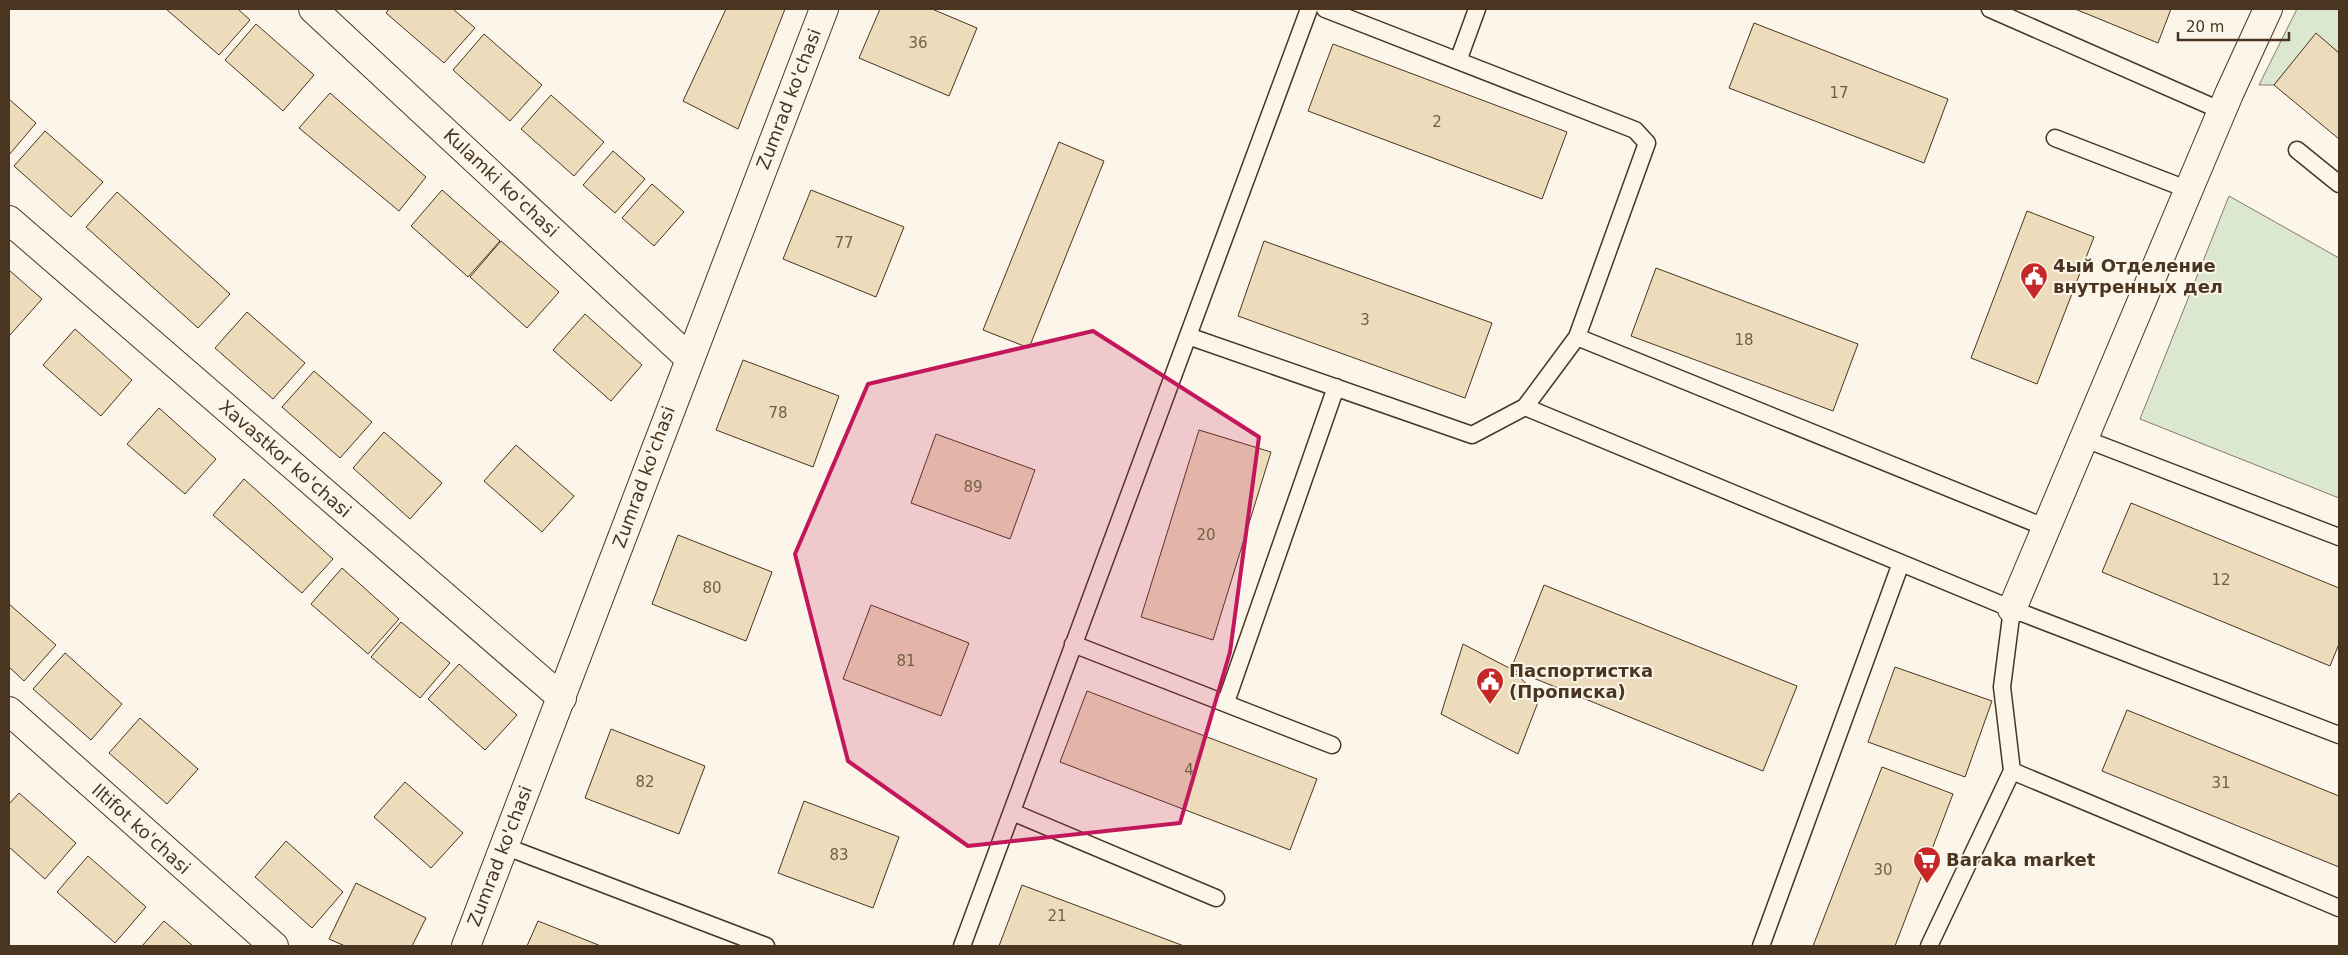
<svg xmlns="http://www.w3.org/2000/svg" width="2348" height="955" viewBox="0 0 2348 955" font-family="'DejaVu Sans',sans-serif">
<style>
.green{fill:#dce7d0;stroke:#887966}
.building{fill:#ecdcbc;stroke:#4a3520}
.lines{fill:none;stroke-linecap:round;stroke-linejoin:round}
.lane-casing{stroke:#4a3520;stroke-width:19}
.street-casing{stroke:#4a3520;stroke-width:30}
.secondary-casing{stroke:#4a3520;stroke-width:30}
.lane{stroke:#fbf6e9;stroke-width:16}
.street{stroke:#fbf6e9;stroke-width:28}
.secondary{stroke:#fbf6e9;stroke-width:28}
.marked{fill:#c2185b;fill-opacity:0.2;stroke:#c2185b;stroke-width:4;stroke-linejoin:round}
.labels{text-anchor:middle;stroke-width:4;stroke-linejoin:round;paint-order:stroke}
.number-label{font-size:15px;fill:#725f47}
.street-label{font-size:18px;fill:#4a3520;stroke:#fbf6e9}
.poi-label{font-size:18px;font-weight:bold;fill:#4a3520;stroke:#fbf6e9;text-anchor:start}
</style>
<rect width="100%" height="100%" fill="#fbf6e9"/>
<path class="green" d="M2297,9H2339V53L2316,34L2274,85H2259Z
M2229,196L2339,258V498L2140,419Z"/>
<path class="building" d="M166,9H238L250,20L219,55Z
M389,9H453L475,28L444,63L386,13Z
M726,9H785L738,129L683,101Z
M880,9H932L977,28L949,96L859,58Z
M2075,9H2171L2158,43Z
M1754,23L1948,99L1924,163L1729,88Z
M256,24L314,75L283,111L225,60Z
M2316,33L2339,53V139L2274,85Z
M484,34L542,85L510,121L453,70Z
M1333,44L1567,132L1542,199L1308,111Z
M330,93L426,177L399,211L299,128Z
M551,95L604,142L574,176L521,129Z
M9,99L36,123L9,155Z
M45,131L103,182L71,217L14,166Z
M1059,142L1104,161L1029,348L983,330Z
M613,151L645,179L615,213L583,185Z
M652,184L684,212L654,246L622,218Z
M442,190L500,241L468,277L411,226Z
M811,190L904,227L876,297L783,259Z
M117,192L230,294L198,328L86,227Z
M2027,211L2094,237L2037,384L1971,358Z
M501,241L559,292L527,328L470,277Z
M1264,241L1492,323L1465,398L1238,316Z
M1656,268L1858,344L1833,411L1631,336Z
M9,270L42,299L10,335L9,334Z
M247,312L305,363L273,399L215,348Z
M585,314L642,365L611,401L553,350Z
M75,329L132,380L101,416L43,365Z
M743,360L839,396L813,467L716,430Z
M314,371L372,422L340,458L282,407Z
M159,408L216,459L185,494L127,444Z
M1199,430L1271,452L1213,640L1141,617Z
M384,432L442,483L410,519L353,468Z
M936,434L1035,470L1010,539L911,503Z
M516,445L574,496L542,532L484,481Z
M244,479L333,559L302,593L213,515Z
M2131,503L2339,588V644L2330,666L2102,572Z
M678,535L772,572L746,641L652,604Z
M342,568L399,619L368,654L311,604Z
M1544,585L1797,686L1763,771L1511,669Z
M9,604L56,645L24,681L9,667Z
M871,605L969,643L941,716L843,679Z
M401,622L450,663L420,698L371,657Z
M1463,644L1511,669L1540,697L1518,754L1441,714Z
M65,653L122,704L91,740L33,689Z
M459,664L517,715L485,750L428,699Z
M1895,667L1992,701L1965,777L1868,742Z
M1087,691L1317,779L1290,850L1060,762Z
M2127,710L2339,796V867L2102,771Z
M140,718L198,769L167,804L109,753Z
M611,729L705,766L679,834L585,798Z
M1882,767L1953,794L1895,946H1813Z
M405,782L463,833L431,868L374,817Z
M19,793L76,843L45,879L9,847V804Z
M804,801L899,837L873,908L778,873Z
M286,841L343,892L312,928L255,877Z
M88,856L146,907L115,943L57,892Z
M356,883L426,918L412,946H345L329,939Z
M1022,885L1184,946H999Z
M164,921L193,946H142Z
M538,921L601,946H527Z"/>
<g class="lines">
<g class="lane-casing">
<path id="lane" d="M1990,9L2222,111
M1458,61L1477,9
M2055,138L2189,190
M2297,150L2339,184
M1188,336L1472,435L1525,407L1577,337L1647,143L1635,130L1325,9
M1577,337L2047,528
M1525,407L2012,609L2339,735
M2085,439L2339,537
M1073,644L1332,745
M1226,702L1336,387
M2012,771L2339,908
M1012,812L1216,898
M504,846L766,946
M962,946L1309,9
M1761,946L1901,563
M1929,946L2012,771L2002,687L2012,609"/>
</g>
<g class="street-casing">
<path id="street" d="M313,9L689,358
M9,220L562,698
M2012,609L2229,94L2268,9
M9,711L274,946"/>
</g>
<g class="secondary-casing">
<path id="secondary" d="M466,946L824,9"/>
</g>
<use href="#lane" class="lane"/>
<use href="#street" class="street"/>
<use href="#secondary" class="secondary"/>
</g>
<path class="marked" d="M1093,331L1259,437L1230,652L1180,823L968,846L848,761L795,554L868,384Z"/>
<defs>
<g id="civic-pin" transform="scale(1.4375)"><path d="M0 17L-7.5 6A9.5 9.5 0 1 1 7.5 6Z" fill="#c62828" stroke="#fbf6e9"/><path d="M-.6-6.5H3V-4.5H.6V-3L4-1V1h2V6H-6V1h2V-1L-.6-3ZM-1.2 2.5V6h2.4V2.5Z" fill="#fff"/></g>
<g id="supermarket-pin" transform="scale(1.4375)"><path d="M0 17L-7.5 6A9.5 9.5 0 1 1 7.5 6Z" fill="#c62828" stroke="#fbf6e9"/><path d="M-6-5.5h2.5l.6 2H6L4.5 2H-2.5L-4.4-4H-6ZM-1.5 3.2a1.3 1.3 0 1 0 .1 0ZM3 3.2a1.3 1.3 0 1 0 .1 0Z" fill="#fff"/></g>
</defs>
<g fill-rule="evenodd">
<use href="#civic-pin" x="2034" y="276"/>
<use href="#civic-pin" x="1490" y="681"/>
<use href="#supermarket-pin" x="1927" y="860"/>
</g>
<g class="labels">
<g class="number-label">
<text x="918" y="48">36</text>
<text x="1839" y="98">17</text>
<text x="1437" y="127">2</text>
<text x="844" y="248">77</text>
<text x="1365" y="325">3</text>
<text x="1744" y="345">18</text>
<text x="778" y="418">78</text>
<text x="973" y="492">89</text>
<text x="1206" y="540">20</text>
<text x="2221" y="585">12</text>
<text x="712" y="593">80</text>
<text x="906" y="666">81</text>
<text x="1189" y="775">4</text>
<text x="645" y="787">82</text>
<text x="2221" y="788">31</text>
<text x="839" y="860">83</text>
<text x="1883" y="875">30</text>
<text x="1057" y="921">21</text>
</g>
<g class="street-label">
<text transform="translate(789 99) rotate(-69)" y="6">Zumrad ko'chasi</text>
<text transform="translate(501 183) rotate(43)" y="6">Kulamki ko'chasi</text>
<text transform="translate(285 459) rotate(41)" y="6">Xavastkor ko'chasi</text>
<text transform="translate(644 477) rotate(-70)" y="6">Zumrad ko'chasi</text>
<text transform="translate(141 829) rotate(42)" y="6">Iltifot ko'chasi</text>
<text transform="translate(500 856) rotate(-69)" y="6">Zumrad ko'chasi</text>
</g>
<g class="poi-label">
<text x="2053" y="272">4ый Отделение<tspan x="2053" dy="21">внутренных дел</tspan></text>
<text x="1509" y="677">Паспортистка<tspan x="1509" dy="21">(Прописка)</tspan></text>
<text x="1946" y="866">Baraka market</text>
</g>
</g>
<rect width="2348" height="955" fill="none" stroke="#4a3520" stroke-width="20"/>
<path d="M2178 32v8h111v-8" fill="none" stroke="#4a3520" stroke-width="2.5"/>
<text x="2186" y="32" font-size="15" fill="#4a3520" stroke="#fbf6e9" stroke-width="4" paint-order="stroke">20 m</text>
</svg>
